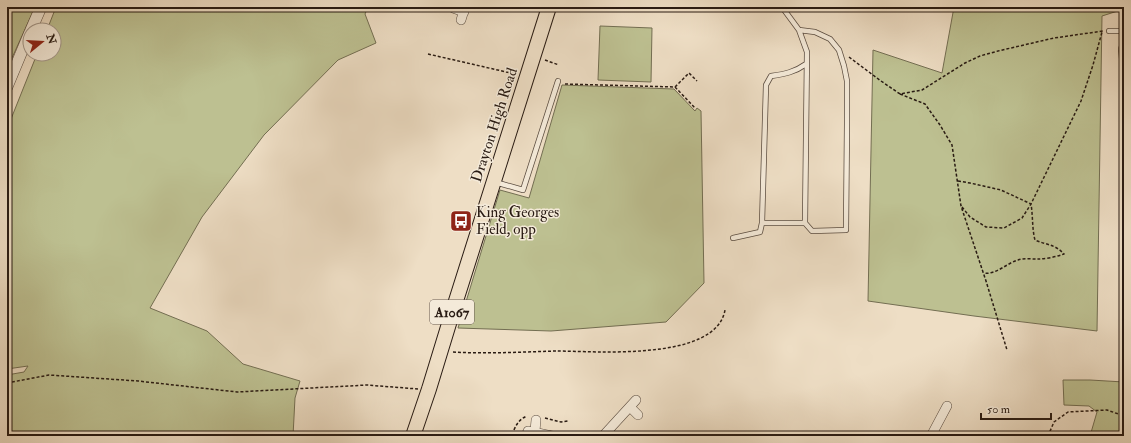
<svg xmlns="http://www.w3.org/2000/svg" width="1131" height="443" viewBox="0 0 1131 443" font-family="'IM FELL Double Pica',serif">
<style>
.green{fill:#bdc091;stroke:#736e52}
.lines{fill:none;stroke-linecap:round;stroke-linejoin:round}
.service-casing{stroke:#5a4c40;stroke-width:6}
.minor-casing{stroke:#5a4c40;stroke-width:10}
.tertiary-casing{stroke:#5a4c40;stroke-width:12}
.primary-casing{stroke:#291b13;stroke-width:16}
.path{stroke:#291b13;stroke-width:1.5;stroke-dasharray:3 2;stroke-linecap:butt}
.service{stroke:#f4ead9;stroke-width:4.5}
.minor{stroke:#f4ead9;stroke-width:9}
.tertiary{stroke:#f4ead9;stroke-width:11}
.primary{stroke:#eedec5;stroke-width:14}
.labels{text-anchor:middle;stroke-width:3;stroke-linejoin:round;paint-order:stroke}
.shield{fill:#f4ead9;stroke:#66594e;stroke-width:1}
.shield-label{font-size:14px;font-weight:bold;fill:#291b13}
.street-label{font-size:15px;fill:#291b13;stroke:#f4ead9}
.poi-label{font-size:15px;fill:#291b13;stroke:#f4ead9;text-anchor:start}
</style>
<rect width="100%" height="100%" fill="#eedec5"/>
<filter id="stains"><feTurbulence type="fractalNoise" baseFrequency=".005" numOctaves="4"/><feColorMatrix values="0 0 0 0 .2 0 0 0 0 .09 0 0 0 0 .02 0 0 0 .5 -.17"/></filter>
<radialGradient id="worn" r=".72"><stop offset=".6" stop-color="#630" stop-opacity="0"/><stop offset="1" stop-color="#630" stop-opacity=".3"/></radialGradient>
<path class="green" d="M7,7H35L7,69Z
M56,7H368L365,14L376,43L338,60L264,135L202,217L150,308L207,331L243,364L300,381L295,398L293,436H7V375L24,372L28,366L7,369V129L37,54H54V30H47Z
M954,7H1124V9L1102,16L1097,331L974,316L868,301L873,50L942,73Z
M600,26L652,28L651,82L598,80Z
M562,85L674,89L695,111L697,108L701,111L704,283L666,322L551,331L458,328L500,190L529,198Z
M1063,380H1090L1124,382V436H1090L1097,412L1089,406L1064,405Z"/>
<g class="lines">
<g class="service-casing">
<path id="service" d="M782,7L799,30L807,52L805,223H762L766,85L771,76C785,74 795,72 806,64
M799,30L815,32L830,39L839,50L844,66L847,81V124L846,230L812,231L805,223
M1109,31H1124
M1123,69L1121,49L1124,39
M495,182L523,190L558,81
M733,238L760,232L762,223
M519,436L528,431"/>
</g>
<g class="minor-casing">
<path id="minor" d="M453,8L464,12
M461,20L465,7
M630,407L638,415
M528,431L552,436
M535,431L536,420
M603,436L636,400
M931,436L947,406"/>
</g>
<g class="tertiary-casing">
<path id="tertiary" d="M31,30L41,7
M7,87L30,32"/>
</g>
<g class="primary-casing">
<path id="primary" d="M413,436L429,389L455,304L549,7"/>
</g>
<path class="path" d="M428,54L515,74
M849,57L881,81L900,94L922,90L965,63L980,56L998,51L1054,38L1103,31
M545,60L559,65
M565,84L675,87L695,108
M675,87L689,73L697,81
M900,94L925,104L940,125L952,145L961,206L986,281L1007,350
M958,181L970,183L1001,190L1031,204C1033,216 1032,229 1035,240C1046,245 1055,244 1064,254C1056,257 1045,259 1037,259C1031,259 1024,258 1018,260C1007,263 996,275 984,273
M962,207L970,217L986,227L1004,228L1022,218L1031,204L1081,101L1093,65L1102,32
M453,352C487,354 522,352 556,351C595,351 716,362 725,310
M7,383L49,375L138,381L237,392L367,385L418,389
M545,418L561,422L568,421
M514,430C517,423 520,419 527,416
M1048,436L1054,422L1068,412L1107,410L1124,416"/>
<use href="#service" class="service"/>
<use href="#minor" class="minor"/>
<use href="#tertiary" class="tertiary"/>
<use href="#primary" class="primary"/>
</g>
<defs>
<g id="bus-square" transform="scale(1.15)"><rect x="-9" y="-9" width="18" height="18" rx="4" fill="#8f2418" stroke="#f4ead9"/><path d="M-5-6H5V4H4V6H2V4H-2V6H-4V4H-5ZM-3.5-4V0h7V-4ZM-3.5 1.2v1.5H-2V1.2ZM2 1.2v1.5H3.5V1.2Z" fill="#fff"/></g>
</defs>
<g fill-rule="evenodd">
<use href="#bus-square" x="461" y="221"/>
</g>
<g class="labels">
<rect class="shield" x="430" y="300" width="44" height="24" rx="3"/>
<g class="shield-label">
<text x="452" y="317">A1067</text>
</g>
<g class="street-label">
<text transform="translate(494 125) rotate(-72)" y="5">Drayton High Road</text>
</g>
<g class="poi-label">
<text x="476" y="217">King Georges<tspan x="476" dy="17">Field, opp</tspan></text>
</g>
</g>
<rect width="1131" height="443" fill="none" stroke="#eedec5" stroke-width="24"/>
<rect x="8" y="8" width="1115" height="427" fill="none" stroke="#291b13" stroke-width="2"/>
<rect x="12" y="12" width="1107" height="419" fill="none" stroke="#291b13"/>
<g transform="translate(42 42) rotate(72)"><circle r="19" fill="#f4ead9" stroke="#a3978a"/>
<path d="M0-3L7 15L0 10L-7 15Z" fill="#8f2418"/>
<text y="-6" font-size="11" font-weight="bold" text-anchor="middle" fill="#291b13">N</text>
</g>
<path d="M981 413v6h70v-6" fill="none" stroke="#291b13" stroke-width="2"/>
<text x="987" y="413" font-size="12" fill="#291b13" stroke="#f4ead9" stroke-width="3" paint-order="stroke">50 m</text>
<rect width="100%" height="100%" filter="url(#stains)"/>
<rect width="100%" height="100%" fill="url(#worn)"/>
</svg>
